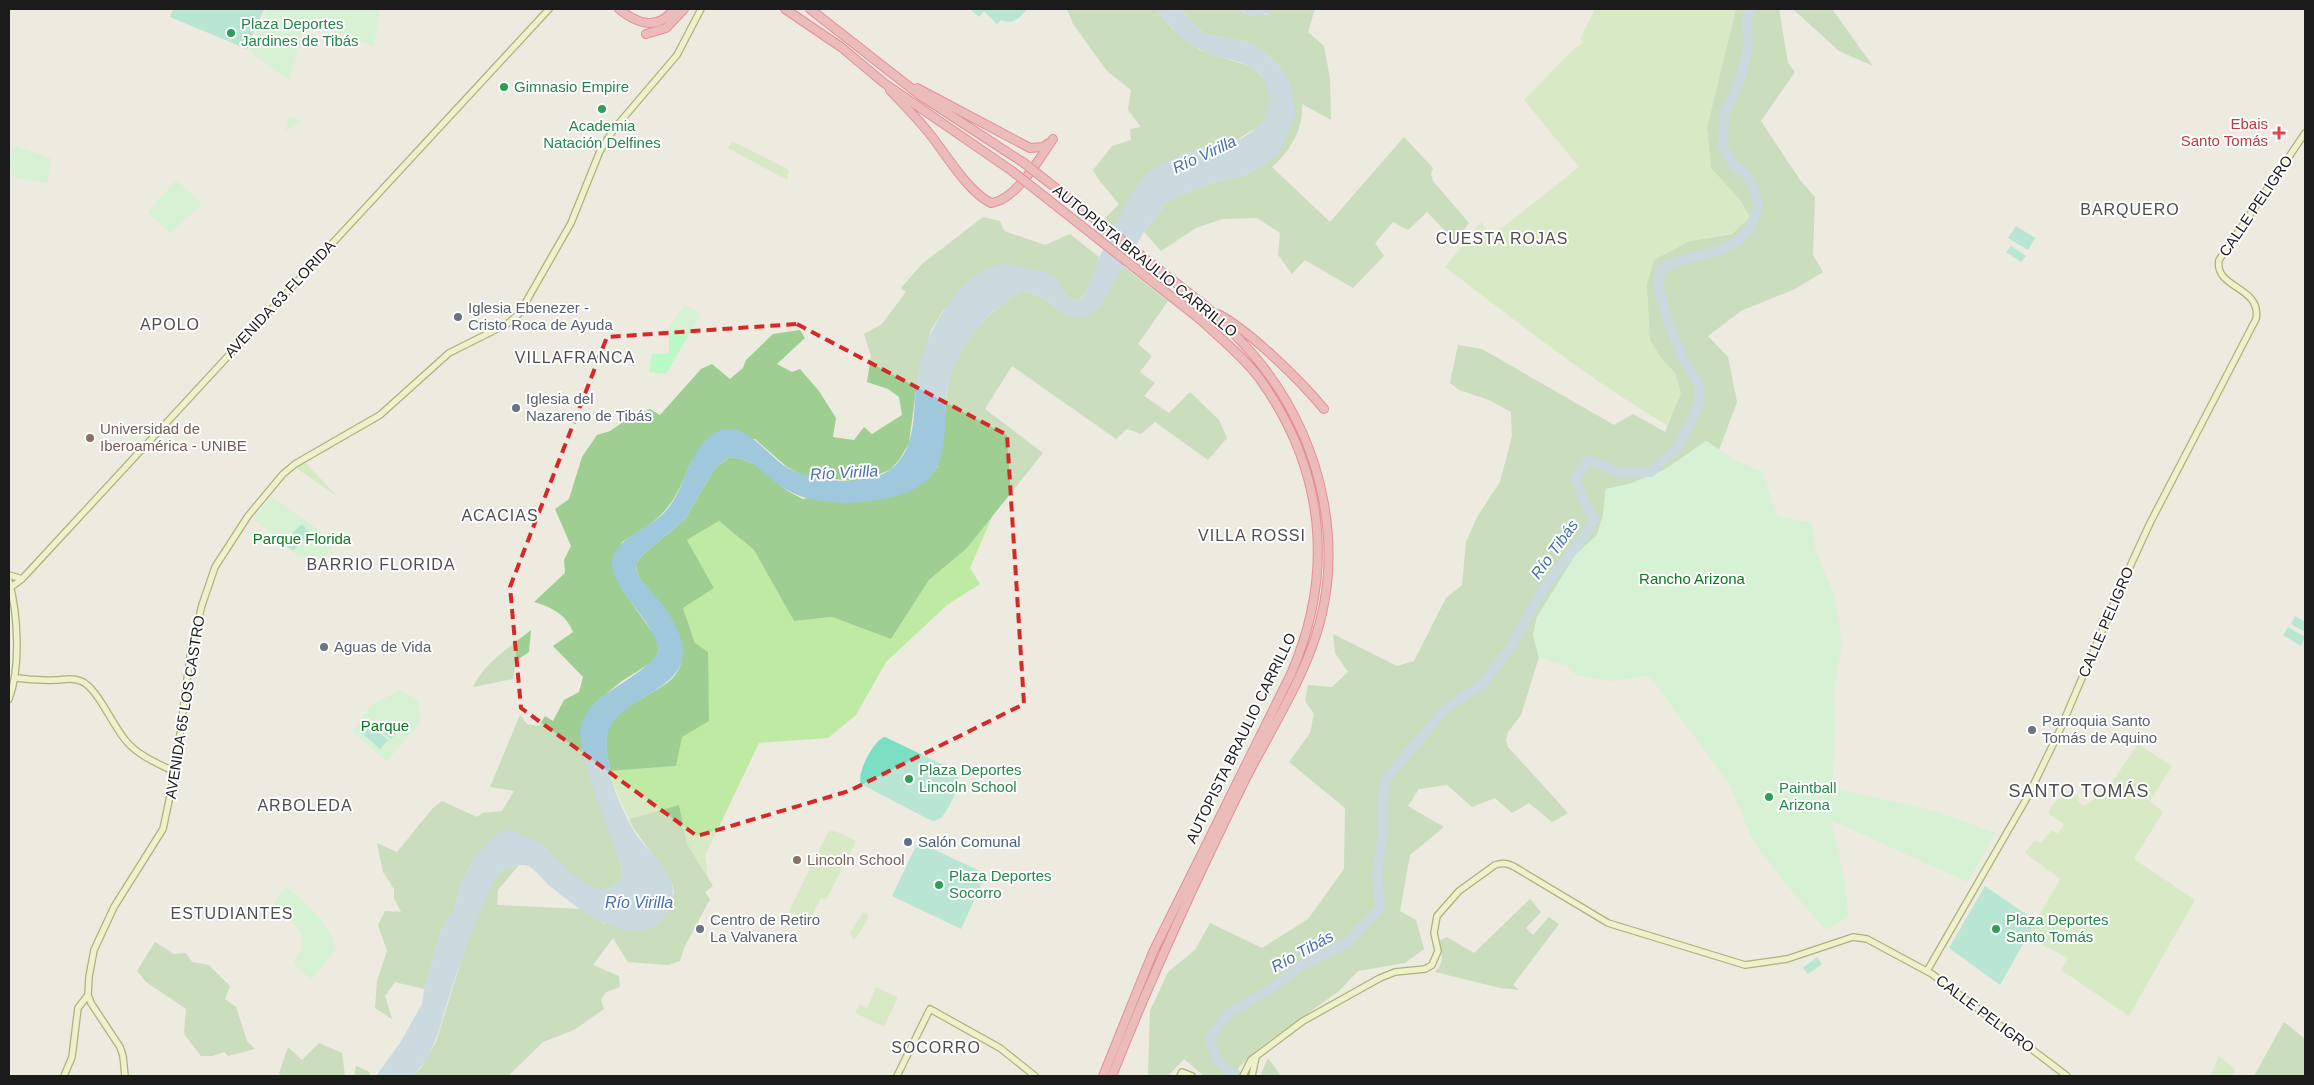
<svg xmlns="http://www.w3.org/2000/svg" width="2314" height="1085" viewBox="0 0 2314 1085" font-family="Helvetica,sans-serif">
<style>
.grass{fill:#bfeaa4}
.forest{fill:#9fce93}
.park{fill:#bafac6}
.pitch{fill:#7bdfc3}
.water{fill:#9fc8dd}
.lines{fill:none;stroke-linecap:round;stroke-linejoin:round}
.river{stroke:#9fc8dd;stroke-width:10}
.secondary-casing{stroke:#5a7202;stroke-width:8}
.highway-casing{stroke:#d91f4b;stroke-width:10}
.secondary{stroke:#effbb1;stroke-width:5.5}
.highway{stroke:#e8858d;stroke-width:8}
.highway-bridge-casing{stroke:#d91f4b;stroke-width:10;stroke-linecap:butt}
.highway-bridge{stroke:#e8858d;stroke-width:8}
.marked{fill:none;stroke:#d62828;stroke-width:4;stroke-dasharray:10 6;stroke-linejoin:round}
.leisure-dot{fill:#2e9e5b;stroke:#fff;stroke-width:2}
.health-dot{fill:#e0444e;stroke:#fff;stroke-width:2}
.worship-dot{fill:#6b7280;stroke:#fff;stroke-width:2}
.education-dot{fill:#8d6e63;stroke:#fff;stroke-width:2}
.service-dot{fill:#5c6f8a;stroke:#fff;stroke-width:2}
.labels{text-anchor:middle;stroke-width:4;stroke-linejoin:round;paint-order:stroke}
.leisure-label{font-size:15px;fill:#27864d;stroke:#fff;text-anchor:start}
.health-label{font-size:15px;fill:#be3a42;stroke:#fff;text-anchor:end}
.street-label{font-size:15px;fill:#1b1b1b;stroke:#fff}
.worship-label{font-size:15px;fill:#5b616d;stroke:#fff;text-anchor:start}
.education-label{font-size:15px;fill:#785e54;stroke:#fff;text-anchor:start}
.park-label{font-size:15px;fill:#087a1e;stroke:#fff}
.service-label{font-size:15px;fill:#4e5e75;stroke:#fff;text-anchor:start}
.water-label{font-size:16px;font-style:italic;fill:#466fac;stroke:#fff}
.neighbourhood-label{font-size:16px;letter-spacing:1px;fill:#4e4e4e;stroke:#fff}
.quarter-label{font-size:18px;letter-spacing:1px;fill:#4e4e4e;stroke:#fff}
</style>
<rect width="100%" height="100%" fill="#edeae0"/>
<path class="grass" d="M1595,9H1736L1707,128L1711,168L1740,200L1750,217L1733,233L1690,241L1663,360L1675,373L1681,393L1668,426C1589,379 1517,322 1445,267L1481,222L1492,236L1579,167L1524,100L1571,52L1583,42L1580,39Z
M732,141L789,170L787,180L728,148Z
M305,462L338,497L296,468Z
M995,510L970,568L980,584L947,605L886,662L856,715L828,738L759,743L705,856L708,877L687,844L679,805L629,819L612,782L610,771L676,766L695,643L683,608L714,588L687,540L719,521L754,550L794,621L832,617L891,639L929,580L966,549Z
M2138,744L2172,766L2150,801L2163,812L2134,859L2195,900L2129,1016L2061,970L2068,958L2027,937L2060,879L2025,853L2035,840L2041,843L2052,830L2058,834L2064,824L2048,813L2053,804L2069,791L2079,798L2078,801L2084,806L2106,791Z
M829,830L832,832L833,830L856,841L826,900L821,898L809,921L789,911Z
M863,912L867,913L868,918L857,937L853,939L850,933Z
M876,987L898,997L884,1027L855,1013L860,1004L867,1008Z
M2219,1056L2235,1069L2232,1076H2210Z"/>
<path class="forest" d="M1067,9H1156L1172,28L1199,50L1252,67L1266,80L1270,95L1269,111L1261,125L1233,142L1206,146L1167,161L1106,245L1091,233L1119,204L1099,180L1093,170L1112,146L1131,140L1130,129L1141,127L1128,110L1131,90L1107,71L1073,24Z
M1181,9H1238L1244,13L1266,15L1273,9H1315L1308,32L1324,46L1330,79L1331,120L1302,104C1304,128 1290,152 1272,167L1330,222L1404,137L1433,168L1431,174L1433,181L1469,223L1455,241L1427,212L1408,230L1393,222L1375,243L1384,256L1353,288L1305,260L1292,274L1278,255L1280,233L1257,218L1222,219L1196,228L1161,251L1144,232L1169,200L1216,182L1244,176L1264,165L1281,68L1265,52L1249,42L1206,34L1198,28Z
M1736,9H1779L1788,63L1795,72L1761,121L1800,180L1815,197L1813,255L1823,272L1795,289L1741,311L1708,336L1728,357L1737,402L1719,450L1706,441L1664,470L1629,484L1606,489L1603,515L1597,535L1576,554L1537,617L1533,635L1539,657L1521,715L1508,732L1506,740L1508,747L1568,813L1552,822L1529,803L1512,813L1495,798L1472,807L1447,785L1419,789L1408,806L1444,827L1410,855L1400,911L1416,920L1424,949L1405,963L1358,971L1339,991L1262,1046L1239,1067L1237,1076H1204L1184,1059L1168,1076H1148L1150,1011L1168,972L1195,950L1210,923L1262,948L1308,919L1344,869L1345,808L1289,762L1310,733L1314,714L1305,701L1308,685L1332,687L1348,672L1335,653L1333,634L1397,666L1414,661L1446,598L1462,585L1466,542L1477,517L1500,482L1512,436L1511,412L1489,400L1459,390L1450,383L1458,345L1482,349L1614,425L1633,414L1665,432L1681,393L1675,373L1663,360L1650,340L1647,284L1654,260L1690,241L1732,234L1750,217L1740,200L1711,168L1707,128Z
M1793,9H1832L1873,66L1839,51Z
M983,217L1000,221L1004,231L1045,245L1070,234L1099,257C1095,268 1087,307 1071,299C1064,295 1060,283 1054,277L972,278L942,312L931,330L918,376L909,443L900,459L890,470L860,482L802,475L787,467L755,439L692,460C672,508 667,515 622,542L613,569L623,591L656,637L659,651L652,662L622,681L595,703L582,750L621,865L622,878C616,884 610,890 602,890C581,891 555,856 541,843L475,856L460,886L454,910L443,925L424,989L395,982L385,996L392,1019L375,1008L377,981L387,951L378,925L385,911L401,912L394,898V889L383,872L377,843L397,852L433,808L442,801L477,817L483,813L502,811L514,791L490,787L520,715L527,724L539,726L545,716L553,721L564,700L579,692L583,677L553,646L573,632C566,614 551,607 534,602L565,573L564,560L571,546L555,509L569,499L582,457L597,435L610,431L629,418L650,409L660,415L701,369L712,364L730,379L743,368L746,360L773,334L800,330L805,338L777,364L792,372L800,369L819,391L836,418L833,437L854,440L864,427L872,434L902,415L899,397L888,389L867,382L871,356L864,334L882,324L906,292L901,288L922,264Z
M1123,266L1168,301L1138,344L1152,356L1140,372L1155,383L1144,396L1169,413L1190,392L1219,420L1227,438L1208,460L1155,422L1141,434L1127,429L1116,439L1012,366L985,409L1043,453L966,549L929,580L891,639L832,617L794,621L754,550L719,521L687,540L714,588L683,608L695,643L708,652L709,721L682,737L676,766L610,771C608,756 602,736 611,723C622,707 648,696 664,685C707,656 663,606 640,579L637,572L636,563L645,553L685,519L715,468L730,457C755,459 764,473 782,487C788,492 796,495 803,499L937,468C945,443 944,418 947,392C953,350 987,310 1023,291L1044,298L1066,316L1113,282Z
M531,630L529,652L516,661L513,679L473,687C484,663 510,647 531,630Z
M679,805L687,844L713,886L705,892L710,899L684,948L680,961L668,965L628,962L613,938L593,965L619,976L620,987L606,992L601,1000L604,1009L574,1030L543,1042L508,1076H412L421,1068L436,1042L470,932L495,877L505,869L519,865L498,890L497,905L582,909L605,924L666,914C668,907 673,898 674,892C674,875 637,839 629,819Z
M1530,899L1541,912L1526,928L1533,935L1549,917L1559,924L1513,985L1519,990L1500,988L1435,972C1445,961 1442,954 1439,941L1447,937L1474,953Z
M155,942L174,954L186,953L192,962L209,965L230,986L225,999L236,1007L247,1041L255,1049L228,1056L224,1052L212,1056H201L184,1034L186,1009L146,982L137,971Z
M2284,1022L2305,1039V1076H2254Z
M319,1043L342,1053L345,1076H281L279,1073L288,1047L302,1060Z
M1268,1058L1281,1076H1260Z
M356,1066L368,1071L371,1076H354Z"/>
<path class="park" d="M267,9H379L374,46L332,32L333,26L321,23L319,26L306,21L289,80L249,51Z
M289,116L301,120V122L284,132Z
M15,146L51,158L47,183L13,177L9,161Z
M176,180L202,204L170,233L148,212Z
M684,305L701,314L666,374L649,372L652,354L669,353V328Z
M1707,441L1732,459L1762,472L1777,516L1812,523L1815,549L1834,595L1842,643L1834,691L1835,732L1832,788L1935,811L1995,833L1968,882L1831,820L1845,882L1848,917L1826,930L1791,890L1753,841L1730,785L1649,675L1613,681L1576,675L1568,666L1539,657L1533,635L1537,617L1576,554L1597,535L1603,515L1606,489L1629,484L1664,470Z
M272,497L335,542L323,559L299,557L253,519Z
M399,690L418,700L421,721L387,761L352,731L371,706Z
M287,887C301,900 338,930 334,952L311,979L293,963C315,935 293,921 272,904Z"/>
<path class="pitch" d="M173,9H264L247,49L170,17Z
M970,9H1027C1019,18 1014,25 1001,20L997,24L984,11L979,17Z
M2016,226L2035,238L2028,250L2008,238Z
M2011,246L2026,256L2021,262L2006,252Z
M302,524L310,533L293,551L283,542Z
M2295,616L2305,622V632L2291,624Z
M2288,627L2305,637L2301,646L2283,635Z
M393,721L400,727L391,739L383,733Z
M371,726L388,740L380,749L363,734Z
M885,737L956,771C964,781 949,809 941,818L934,821L928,819L861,784C856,774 874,739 885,737Z
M918,842L986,874L961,929L892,896Z
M1985,886L2036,921L2000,985L1949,948Z
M1817,957L1822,964L1808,974L1803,968Z"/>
<path class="water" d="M1156,9H1181L1198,28L1206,34L1249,42L1265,52L1281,68L1289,80L1296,114L1279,153L1264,165L1244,176L1216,182L1169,200L1144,232L1100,307L1087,316L1076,318L1066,316L1044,298L1023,291C986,310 956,348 947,390C942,419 952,462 924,483C892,506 821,510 787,490C764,478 759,459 730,457L715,468L685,519L645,553L636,563L637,572L640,579C652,592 665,606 673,621C717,699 599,688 607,749C609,760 609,772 612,782C617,798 626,817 634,831C643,847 666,864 671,881C675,892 672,906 665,916C635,955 579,909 551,887C544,882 538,872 530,867C524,863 513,866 506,869C494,874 491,887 486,898C472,929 461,959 451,991C440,1021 437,1054 412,1076H376L400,1043L422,1004L424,989L443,925L454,910L460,886L475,856L499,832L510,830L541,843L568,870L589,886L602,890L612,887L622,878L621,865C612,838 575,750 581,726C583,717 590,707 597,701C616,685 647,671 659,651C653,617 613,593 612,563C611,541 649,528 664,513C685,492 686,457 709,437C740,411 764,454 788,468C813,482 867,488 891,469C919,448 912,405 918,374C925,340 939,311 964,286C989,261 999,261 1032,269C1041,271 1049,272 1055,278C1063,284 1064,300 1076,300C1081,300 1083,297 1085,293C1092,283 1094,269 1099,258C1109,236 1129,192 1145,175C1157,163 1191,149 1208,146C1216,144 1225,145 1233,142C1253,135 1270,119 1269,97C1268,57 1222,63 1197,48C1180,38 1168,23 1156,9Z
M1238,9H1273C1262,19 1251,17 1238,9Z"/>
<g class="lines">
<path class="river" d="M1238,1076C1219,1067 1214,1057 1210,1037L1229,1013L1267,991L1299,967L1347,943L1380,908L1377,874L1383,831L1382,807L1385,780L1445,709L1482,684L1513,644L1542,590L1585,535L1594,518L1584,502L1575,478L1589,460L1618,472H1651L1678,447L1700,402L1698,383L1682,357L1666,316L1658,284L1661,269L1675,262L1720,250L1738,241L1751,227L1758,206L1754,188L1746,174L1735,167L1723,147L1724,115L1740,80L1748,47L1747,19L1750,9"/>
<g class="secondary-casing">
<path id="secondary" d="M9,575L22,579
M9,581C18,614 21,667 9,699
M11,587L22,579L59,539L549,9
M16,678C28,679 42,681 54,680C64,680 71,677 81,681C98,688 113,727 127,742C139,756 159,764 175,772
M1927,971L2028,796L2059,732L2122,584L2150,523L2256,319C2262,286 2214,289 2219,260L2305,133
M64,1076L72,1057L78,1008L88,995
M125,1076L123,1056L120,1047L91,1003L88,995L89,977L94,950L114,907L163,829L175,772L191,649L202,605L215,567L248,516L283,474L295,464L380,415L449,353L507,324L519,314L571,223L600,151L614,129L677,55L701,9
M897,1076L930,1009L1000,1048L1035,1076
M1180,1076L1182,1072L1192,1076
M1243,1076L1251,1060L1303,1021L1380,978L1395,972L1425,969L1432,965L1438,951L1434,933L1437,916L1459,891L1495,865C1505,862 1510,864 1518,869L1608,923L1745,965L1787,959L1853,937L1867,939L1932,974L2067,1076
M1252,1076L1256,1057"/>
</g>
<g class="highway-casing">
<path id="highway" d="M619,9C637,24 658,31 674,9
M785,9L841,47L884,83L1012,171
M810,9L921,96L1024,163
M646,34L666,28L684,9
M917,88L1030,148L1043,147L1049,143
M890,90C903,104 917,118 929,133C946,154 967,191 991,203C1016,200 1039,159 1053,139
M1218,314C1249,330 1301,381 1324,409
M1103,1076L1153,952L1291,674C1335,573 1325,470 1260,379C1244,357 1221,339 1201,320
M1112,1076C1151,977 1196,880 1243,784C1265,740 1295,693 1312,647C1347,553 1324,447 1264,368C1248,347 1229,328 1209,309"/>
</g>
<use href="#secondary" class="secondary"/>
<use href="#highway" class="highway"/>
<g class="highway-bridge-casing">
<path id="highway-bridge" d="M1024,163L1209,309
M1012,171L1201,320"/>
</g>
<use href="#highway-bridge" class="highway-bridge"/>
</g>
<path d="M0 0H2314V1085H0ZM797,324L1007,435L1024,704L849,791L697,836L521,708L510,587L607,337Z" fill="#edeae0" fill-opacity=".55" fill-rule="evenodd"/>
<path class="marked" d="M797,324L1007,435L1024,704L849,791L697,836L521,708L510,587L607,337Z"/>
<g class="leisure-dot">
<circle cx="231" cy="33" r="5"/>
<circle cx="504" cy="87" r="5"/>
<circle cx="602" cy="109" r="5"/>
<circle cx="909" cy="779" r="5"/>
<circle cx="1769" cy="797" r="5"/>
<circle cx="939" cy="885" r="5"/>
<circle cx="1996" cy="929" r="5"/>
</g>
<path class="health-dot" d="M2276.5 125.5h5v5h5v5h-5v5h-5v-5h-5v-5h5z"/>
<g class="worship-dot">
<circle cx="458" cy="317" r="5"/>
<circle cx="516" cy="408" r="5"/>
<circle cx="324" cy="647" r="5"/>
<circle cx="2032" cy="730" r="5"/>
<circle cx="700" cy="929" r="5"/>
</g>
<g class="education-dot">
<circle cx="90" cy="438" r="5"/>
<circle cx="797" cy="860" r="5"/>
</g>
<circle class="service-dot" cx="908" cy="842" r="5"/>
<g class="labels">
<g class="leisure-label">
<text x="241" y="29">Plaza Deportes<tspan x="241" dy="17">Jardines de Tibás</tspan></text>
<text x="514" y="92">Gimnasio Empire</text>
<text x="602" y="131" text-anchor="middle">Academia<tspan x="602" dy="17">Natación Delfines</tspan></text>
<text x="919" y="775">Plaza Deportes<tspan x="919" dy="17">Lincoln School</tspan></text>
<text x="1779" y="793">Paintball<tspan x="1779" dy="17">Arizona</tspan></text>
<text x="949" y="881">Plaza Deportes<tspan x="949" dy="17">Socorro</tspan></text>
<text x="2006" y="925">Plaza Deportes<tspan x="2006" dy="17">Santo Tomás</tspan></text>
</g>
<g class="health-label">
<text x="2268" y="129">Ebais<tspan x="2268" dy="17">Santo Tomás</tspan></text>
</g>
<g class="street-label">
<text transform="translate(2256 206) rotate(-56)" y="5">CALLE PELIGRO</text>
<text transform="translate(1145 261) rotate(39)" y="5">AUTOPISTA BRAULIO CARRILLO</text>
<text transform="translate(280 299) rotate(-47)" y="5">AVENIDA 63 FLORIDA</text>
<text transform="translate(2106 622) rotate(-67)" y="5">CALLE PELIGRO</text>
<text transform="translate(185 707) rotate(-81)" y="5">AVENIDA 65 LOS CASTRO</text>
<text transform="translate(1241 738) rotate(-64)" y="5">AUTOPISTA BRAULIO CARRILLO</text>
<text transform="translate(1985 1014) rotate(37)" y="5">CALLE PELIGRO</text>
</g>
<g class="worship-label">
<text x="468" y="313">Iglesia Ebenezer -<tspan x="468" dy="17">Cristo Roca de Ayuda</tspan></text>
<text x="526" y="404">Iglesia del<tspan x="526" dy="17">Nazareno de Tibás</tspan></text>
<text x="334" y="652">Aguas de Vida</text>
<text x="2042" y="726">Parroquia Santo<tspan x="2042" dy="17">Tomás de Aquino</tspan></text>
<text x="710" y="925">Centro de Retiro<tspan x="710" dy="17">La Valvanera</tspan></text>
</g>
<g class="education-label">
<text x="100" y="434">Universidad de<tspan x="100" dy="17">Iberoamérica - UNIBE</tspan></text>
<text x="807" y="865">Lincoln School</text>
</g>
<g class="park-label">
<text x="302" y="544">Parque Florida</text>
<text x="1692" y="584">Rancho Arizona</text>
<text x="385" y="731">Parque</text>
</g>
<g class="service-label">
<text x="918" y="847">Salón Comunal</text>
</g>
<g class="water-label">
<text transform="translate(1204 154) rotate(-25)" y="6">Río Virilla</text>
<text transform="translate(844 472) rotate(-3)" y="6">Río Virilla</text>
<text transform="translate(1554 549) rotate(-54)" y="6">Río Tibás</text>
<text x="639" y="908">Río Virilla</text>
<text transform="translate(1302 951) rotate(-29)" y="6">Río Tibás</text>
</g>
<g class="neighbourhood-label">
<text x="2130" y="215">BARQUERO</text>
<text x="1502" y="244">CUESTA ROJAS</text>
<text x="170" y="330">APOLO</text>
<text x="575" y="363">VILLAFRANCA</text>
<text x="500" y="521">ACACIAS</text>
<text x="1252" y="541">VILLA ROSSI</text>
<text x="381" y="570">BARRIO FLORIDA</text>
<text x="305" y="811">ARBOLEDA</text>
<text x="232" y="919">ESTUDIANTES</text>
<text x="936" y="1053">SOCORRO</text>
</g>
<g class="quarter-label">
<text x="2079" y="797">SANTO TOMÁS</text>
</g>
</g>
<rect width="2314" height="1085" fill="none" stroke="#1b1b1b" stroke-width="20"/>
</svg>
